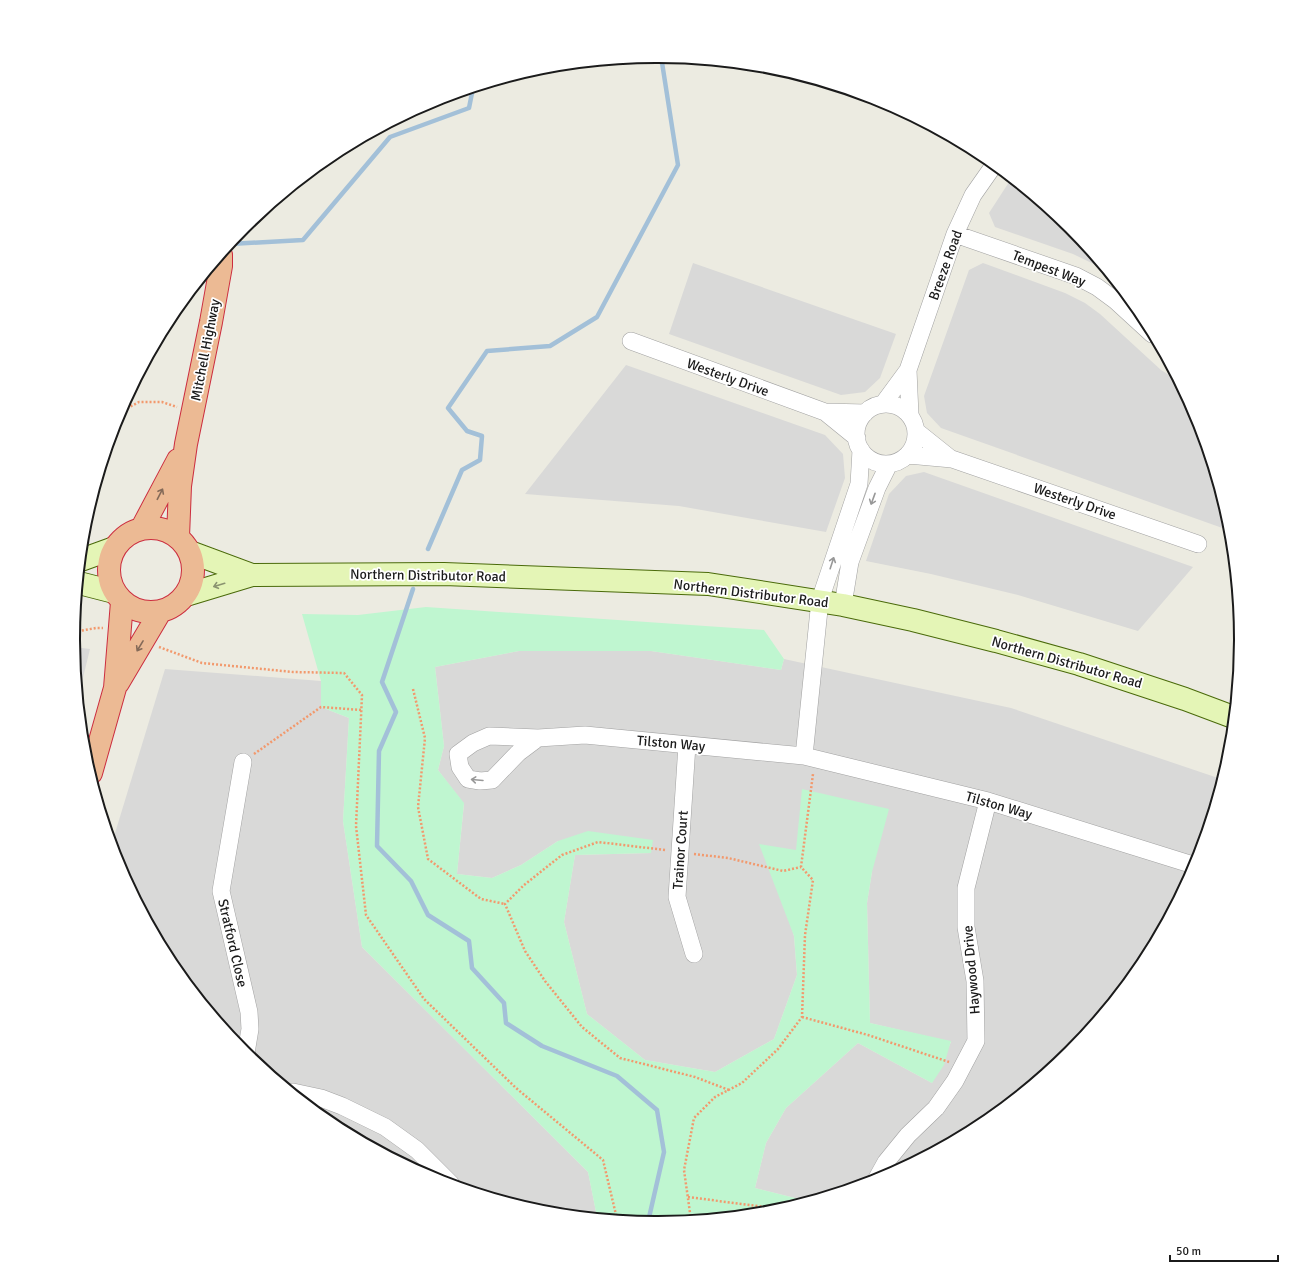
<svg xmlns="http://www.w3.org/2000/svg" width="1314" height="1279" viewBox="0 0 1314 1279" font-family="Signika,sans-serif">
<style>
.residential{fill:#d9d9d8}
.park{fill:#bff6d0}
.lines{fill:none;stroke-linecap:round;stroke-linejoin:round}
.stream{stroke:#a3c0d8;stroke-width:4.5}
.minor-casing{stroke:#a2a2a2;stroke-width:18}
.secondary-casing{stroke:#4a6a0a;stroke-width:24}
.trunk-casing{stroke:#cc2d3f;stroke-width:24}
.path{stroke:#f2996d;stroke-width:2.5;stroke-dasharray:2 2;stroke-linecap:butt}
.minor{stroke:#fff;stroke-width:17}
.secondary{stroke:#e4f5b6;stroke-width:22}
.trunk{stroke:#ecba94;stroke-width:22}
.oneway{stroke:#846a58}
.oneway2{stroke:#989898}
.oneway3{stroke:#8a9370}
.labels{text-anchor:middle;stroke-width:3.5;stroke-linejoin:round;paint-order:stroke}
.street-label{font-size:14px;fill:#1b1b1b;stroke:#fff}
.rim{fill:none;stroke:#1b1b1b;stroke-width:2}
</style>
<rect width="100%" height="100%" fill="#ecebe1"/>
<path class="residential" d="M1011,179L1070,227L1104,269L1073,254L995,227L989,213Z
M693,263L896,334L880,378L865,392L841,395L669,334Z
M983,263L1065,293L1085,303L1100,314L1161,370L1177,380L1196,416L1229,526L1228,530L941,428L927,413L924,396L969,270Z
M626,365L825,435L843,454L845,478L826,532L679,506L525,494Z
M924,472L1193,567L1138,631L1018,595L931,574L866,561L889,494L906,476Z
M74,647L90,649L79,694Z
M519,651H651L781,670L784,659L1011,708L1221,779L1206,830L1154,941L1142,964L1069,1052L981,1125L880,1179L807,1201L755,1188L766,1143L786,1108L858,1043L932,1083L951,1042L870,1023L867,903L872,872L796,851L766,846L794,936L797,975L774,1039L715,1072L645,1060L587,1014L564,922L575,855L651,853L558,841L521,865L492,878L457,874L464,804L438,770L444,746L435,667Z
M165,669L321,681V707L349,718L343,821L362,947L588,1172L597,1217L543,1212L434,1178L333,1125L244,1052L172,963L118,863L112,843Z"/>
<path class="park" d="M426,607L764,630L784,659L781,670L651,651H519L435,667L444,746L438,770L464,803L457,874L492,878L521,865L558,841L588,831L653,840L651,853L575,855L564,922L587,1014L645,1060L715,1072L774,1039L797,975L794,936L759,844L796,850L802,789L889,809L872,872L867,903L870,1023L951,1041L944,1065L932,1083L858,1043L786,1108L766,1143L755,1188L807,1201L771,1212L657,1223L597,1217L588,1172L362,947L343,821L349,718L321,707V681L302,614L358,615Z"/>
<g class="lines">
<path class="stream" d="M230,244L303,240L390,137L469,108L473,88
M428,549L462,470L480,460L482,436L467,431L448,408L487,351L550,346L597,317L678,165L661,56
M413,589L382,682L396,712L379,751L377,846L411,881L428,915L469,941L472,968L504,1003L506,1023L542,1046L617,1076L657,1110L664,1152L648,1222"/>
<g class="minor-casing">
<path id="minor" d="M955,234L1076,276L1097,287L1116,301L1152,334
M631,341L825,412L857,438
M908,370L910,415
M883,404L908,370L955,234L973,195L994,165
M856 434a30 30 0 1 1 60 0a30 30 0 1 1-60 0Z
M825,412L865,413
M916,431L951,459
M908,455L952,459L1198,544
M843,605L850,562L877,488L889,464
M538,738L518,753L492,780L480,781L468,779L460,767L458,754L473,743L489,736L538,738L585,735L804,756L988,801L1190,864
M687,745L677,897L694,954
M804,756L820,600L859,484L861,450
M243,762L221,891L249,1012L250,1029L246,1053
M293,1092L321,1098L342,1106L385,1127L417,1150L451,1184
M876,1180L886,1162L908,1135L936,1108L955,1081L976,1041L975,981L966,927V888L988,801"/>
</g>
<g class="secondary-casing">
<path id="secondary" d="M190,552L252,575
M81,560L114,548
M79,583L114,592
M186,595L252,575L444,574L708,584L843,605L913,620L996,641L1079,664L1185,699L1233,717"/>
</g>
<g class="trunk-casing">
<path id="trunk" d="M109 570a42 42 0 1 1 84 0a42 42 0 1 1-84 0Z
M142,528L178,460
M178,537L180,486L186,444L211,322L221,266V255
M118,683L160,612
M91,773L115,688L122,602"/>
</g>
<path class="path" d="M120,412L139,402H162L177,407
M74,632L96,628H103
M159,647L202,663L293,672L344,673L362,695L356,826L366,915L424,999L516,1088L603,1160L617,1219
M413,689L425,738L418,807L428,859L481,899L505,904
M254,754L321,707L361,710
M665,850L598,842L562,855L524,885L505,904L525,951L545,981L582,1027L620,1058L695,1077L729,1090
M694,854L728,858L783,871L801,867
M802,1017L868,1035L949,1062
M688,1197L780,1209
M691,1220L684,1170L694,1118L715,1097L742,1083L778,1049L802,1017L805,935L813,880L801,867L813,774"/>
<use href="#minor" class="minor"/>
<use href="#secondary" class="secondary"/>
<use href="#trunk" class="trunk"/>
</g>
<defs><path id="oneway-shaft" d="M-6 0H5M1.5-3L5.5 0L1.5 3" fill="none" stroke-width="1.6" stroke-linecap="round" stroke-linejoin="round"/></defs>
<g class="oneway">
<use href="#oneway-shaft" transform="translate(160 494) rotate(-63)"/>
<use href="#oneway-shaft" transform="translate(140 646) rotate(121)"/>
</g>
<g class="oneway2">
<use href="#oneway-shaft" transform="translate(873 499) rotate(110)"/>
<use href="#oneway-shaft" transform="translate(832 563) rotate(-72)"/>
<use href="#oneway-shaft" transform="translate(477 780) rotate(-175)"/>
</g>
<use class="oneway3" href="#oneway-shaft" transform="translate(219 585) rotate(163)"/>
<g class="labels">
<g class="street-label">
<text transform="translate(945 265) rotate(-70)" y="5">Breeze Road</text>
<text transform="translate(1049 268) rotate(21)" y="5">Tempest Way</text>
<text transform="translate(205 350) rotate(-79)" y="5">Mitchell Highway</text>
<text transform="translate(728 377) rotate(20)" y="5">Westerly Drive</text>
<text transform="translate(1075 501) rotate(19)" y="5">Westerly Drive</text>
<text transform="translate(428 575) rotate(1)" y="5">Northern Distributor Road</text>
<text transform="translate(751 593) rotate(7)" y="5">Northern Distributor Road</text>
<text transform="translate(1067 662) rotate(16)" y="5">Northern Distributor Road</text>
<text transform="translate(671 743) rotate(5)" y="5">Tilston Way</text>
<text transform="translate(999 805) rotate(16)" y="5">Tilston Way</text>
<text transform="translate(680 850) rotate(-86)" y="5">Trainor Court</text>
<text transform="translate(233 943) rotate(77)" y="5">Stratford Close</text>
<text transform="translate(971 970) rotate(-95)" y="5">Haywood Drive</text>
</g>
</g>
<path d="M0 0H1314V1279H0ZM656 63H658A576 576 0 0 1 1234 639V640A576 576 0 0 1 658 1216H656A576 576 0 0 1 80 640V639A576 576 0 0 1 656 63Z" fill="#fff" fill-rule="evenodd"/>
<path class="rim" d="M656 63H658A576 576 0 0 1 1234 639V640A576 576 0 0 1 658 1216H656A576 576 0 0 1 80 640V639A576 576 0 0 1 656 63Z"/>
<path d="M1170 1255v6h108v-6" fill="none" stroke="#1b1b1b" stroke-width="2"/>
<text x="1176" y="1255" font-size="12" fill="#1b1b1b" stroke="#ffffff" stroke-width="3" paint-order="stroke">50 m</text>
</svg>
